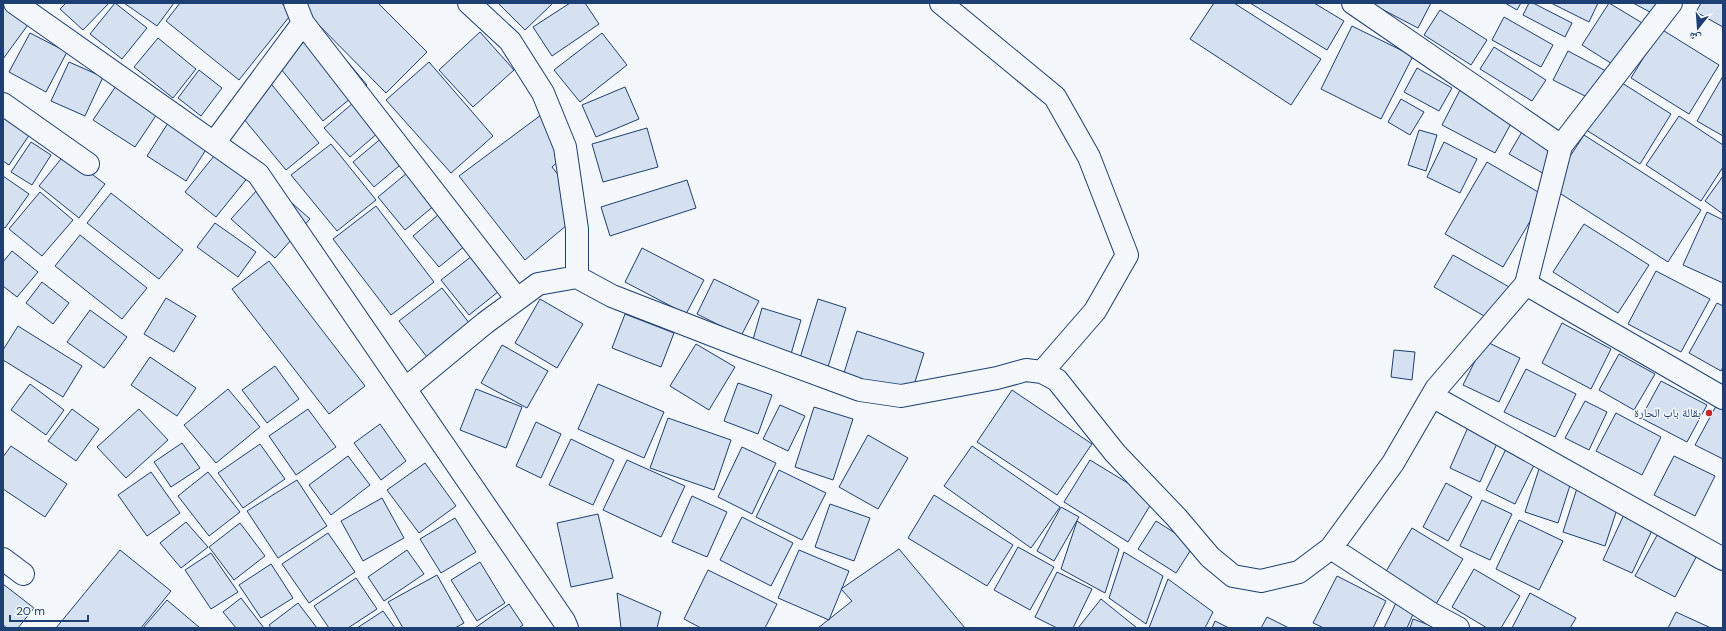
<svg xmlns="http://www.w3.org/2000/svg" width="1726" height="631" viewBox="0 0 1726 631" font-family="'DM Sans','Noto Naskh Arabic',sans-serif">
<style>
.building{fill:#d5e0f0;stroke:#1d3f73}
.lines{fill:none;stroke-linecap:round;stroke-linejoin:round}
.street-casing{stroke:#1d3f73;stroke-width:24}
.street{stroke:#f4f7fb;stroke-width:22}
.poi-dot{fill:#c62828;stroke:#f4f7fb;stroke-width:1.5}
.labels{text-anchor:middle;stroke-width:3;stroke-linejoin:round;paint-order:stroke}
.poi-label{font-size:12px;fill:#1d3f73;stroke:#f4f7fb;text-anchor:end}
</style>
<rect width="100%" height="100%" fill="#f4f7fb"/>
<path class="building" d="M3,3L30,22L3,59Z
M66,3H109L83,30L60,9Z
M115,3L147,28L122,59L90,34Z
M124,3H174L157,26Z
M180,3H281L293,12L239,80L166,21Z
M301,3H378L427,52L386,93L299,5Z
M498,3H553L525,30Z
M570,3H585L599,24L552,56L533,27Z
M1214,3H1234L1321,59L1291,105L1190,39Z
M1250,3H1314L1344,21L1327,50Z
M1370,3H1431L1418,28Z
M1505,3H1521L1517,10Z
M1529,3H1533L1572,23L1565,37L1523,15Z
M1551,3H1598L1589,22Z
M1609,3L1644,24L1617,67L1582,45Z
M1633,3H1677L1667,21Z
M1701,3H1723V27L1696,12Z
M1440,10L1487,40L1471,65L1424,35Z
M1504,17L1553,45L1541,67L1492,40Z
M1352,26L1413,56L1381,119L1321,89Z
M320,29L367,85L323,121L277,64Z
M1661,29L1719,65L1689,114L1631,78Z
M480,32L514,70L473,107L439,70Z
M30,33L67,52L46,92L9,72Z
M602,33L627,65L580,102L554,70Z
M158,38L196,69L173,98L134,67Z
M1494,47L1546,80L1532,101L1480,69Z
M1568,51L1606,71L1591,99L1553,80Z
M69,62L103,77L85,116L51,101Z
M429,62L493,136L451,173L386,100Z
M1417,68L1452,88L1439,111L1404,92Z
M199,70L222,88L201,116L178,98Z
M1611,76L1671,114L1640,164L1580,126Z
M1723,76V136L1697,121Z
M268,80L319,143L286,170L234,107Z
M118,83L159,111L135,147L93,120Z
M625,87L639,119L596,137L582,105Z
M1460,90L1514,118L1495,153L1442,125Z
M367,91L393,120L350,157L324,128Z
M1401,99L1424,112L1410,135L1388,122Z
M3,103L36,125L9,165L3,161Z
M541,115L562,158L552,167L563,181L567,225L525,260L459,176Z
M1679,116L1723,145V167L1701,201L1646,165Z
M168,123L207,148L186,181L147,156Z
M647,128L658,167L603,182L592,144Z
M1419,130L1437,135L1426,171L1408,165Z
M1523,130L1560,151L1546,175L1509,154Z
M390,131L411,156L374,187L353,162Z
M1584,135L1701,210L1668,262L1550,187Z
M31,142L51,155L32,185L11,172Z
M1444,142L1477,159L1460,193L1427,177Z
M331,144L376,200L337,231L291,175Z
M218,151L249,176L216,217L185,192Z
M65,154L105,184L79,218L39,186Z
M1487,162L1545,196L1503,267L1445,234Z
M419,163L447,195L405,230L378,197Z
M3,176L29,194L5,228L3,227Z
M1723,176V214L1705,201Z
M266,180L310,219L275,258L231,219Z
M687,180L696,208L610,236L601,207Z
M40,192L73,220L42,256L9,229Z
M111,193L183,250L159,279L87,223Z
M376,206L434,282L391,315L333,239Z
M444,210L471,241L439,267L413,236Z
M1707,212L1723,220V283L1683,265Z
M215,223L256,252L238,277L197,247Z
M1584,224L1649,265L1618,313L1553,272Z
M80,235L147,288L122,319L55,266Z
M642,248L704,280L686,314L625,282Z
M481,249L508,284L469,315L441,280Z
M12,251L38,272L17,297L3,286V262Z
M1453,255L1518,292L1498,324L1434,287Z
M269,261L365,386L329,414L232,289Z
M1656,271L1710,299L1681,352L1628,324Z
M714,279L759,301L741,336L697,314Z
M42,282L69,303L53,324L26,303Z
M442,288L470,324L427,357L399,321Z
M166,298L196,316L174,352L144,334Z
M540,299L583,324L557,368L515,343Z
M818,299L846,308L828,367L800,358Z
M1717,303L1723,306V367L1721,371L1689,353Z
M762,308L801,320L791,354L752,343Z
M90,310L127,337L104,368L67,342Z
M625,314L674,333L661,367L612,348Z
M1562,323L1611,349L1591,389L1542,363Z
M18,326L82,366L63,397L3,360V350Z
M857,331L924,353L910,398L843,376Z
M1485,341L1520,358L1499,402L1463,385Z
M696,344L735,367L709,410L670,386Z
M502,345L548,371L527,408L481,383Z
M1394,350L1415,352L1412,380L1391,377Z
M1619,354L1655,374L1634,410L1599,390Z
M150,357L196,388L177,416L131,385Z
M275,366L299,399L267,423L242,390Z
M1526,369L1576,394L1555,437L1504,412Z
M1661,381L1707,405L1687,442L1641,418Z
M738,383L772,395L758,434L724,421Z
M30,384L64,410L46,435L11,410Z
M598,384L664,412L644,458L578,429Z
M228,389L260,427L216,463L184,425Z
M476,389L522,407L506,448L460,430Z
M1012,390L1092,444L1057,495L977,442Z
M1585,401L1607,412L1589,450L1565,438Z
M780,405L805,416L788,451L763,439Z
M1716,406L1723,410V459L1695,445Z
M814,407L853,419L833,480L795,467Z
M72,409L99,429L76,461L48,441Z
M139,409L168,440L126,478L97,447Z
M308,409L336,447L296,475L269,436Z
M1616,413L1661,437L1642,475L1596,451Z
M668,418L731,440L714,490L650,468Z
M536,422L561,434L541,478L516,466Z
M380,424L406,461L381,480L354,443Z
M1469,425L1499,439L1480,482L1450,468Z
M868,435L908,458L878,509L839,487Z
M571,439L614,460L593,505L549,485Z
M182,443L200,468L171,487L154,462Z
M260,444L285,479L243,508L218,473Z
M11,446L67,484L45,517L3,489V457Z
M972,446L1060,507L1031,548L944,486Z
M742,447L776,463L752,514L718,497Z
M1506,449L1535,463L1515,504L1486,490Z
M348,456L370,485L331,515L309,485Z
M1674,456L1715,476L1695,516L1654,495Z
M627,460L685,486L661,537L603,510Z
M1090,460L1154,499L1128,542L1064,502Z
M425,463L456,506L419,533L387,490Z
M1539,469L1572,479L1558,523L1525,512Z
M779,470L826,493L802,540L756,517Z
M151,472L180,513L147,536L118,495Z
M208,472L240,512L209,536L178,496Z
M297,480L327,526L278,558L247,511Z
M1579,482L1621,497L1605,546L1563,532Z
M1446,483L1472,497L1448,541L1423,527Z
M934,495L1013,545L987,586L908,538Z
M692,496L727,512L707,557L672,542Z
M382,498L404,538L363,561L341,521Z
M1482,500L1512,514L1490,560L1460,546Z
M830,504L870,518L854,561L815,547Z
M1061,507L1079,517L1054,561L1037,551Z
M1627,508L1656,522L1632,573L1603,560Z
M598,514L613,578L571,587L557,523Z
M742,517L793,543L771,586L720,560Z
M455,518L476,552L441,573L420,539Z
M1519,520L1563,541L1539,590L1496,569Z
M1077,521L1119,549L1105,593L1061,569Z
M1156,521L1194,545L1176,573L1138,549Z
M186,522L208,547L181,568L160,543Z
M240,523L265,556L234,580L209,547Z
M1662,526L1701,548L1675,597L1635,576Z
M1412,528L1463,559L1436,604L1385,573Z
M328,533L355,572L309,603L282,564Z
M1018,547L1054,567L1030,610L994,590Z
M899,549L965,628H818L852,601L841,589Z
M120,550L171,591L141,628H56Z
M407,550L424,574L384,601L368,577Z
M799,550L849,571L829,620L778,598Z
M1124,552L1163,576L1146,624L1109,598Z
M211,553L238,592L211,609L185,570Z
M480,562L505,603L477,621L451,580Z
M271,564L293,598L261,618L239,585Z
M1474,569L1520,596L1501,628H1487L1452,607Z
M708,570L777,604L765,628H701L684,619Z
M1057,572L1092,589L1073,628H1057L1035,617Z
M437,575L464,623L455,628H403L388,602Z
M1337,576L1386,601L1373,628H1324L1313,623Z
M356,578L377,609L348,628H329L314,606Z
M1168,579L1213,612L1205,628H1149Z
M3,584L34,608L18,628H7L3,625Z
M617,593L661,612L657,628H621Z
M1530,593L1576,618L1570,628H1512Z
M241,598L264,628H236L223,612Z
M1101,599L1137,628H1078Z
M167,600L200,628H143Z
M298,603L317,628H271L269,625Z
M1396,603L1414,612L1407,628H1384Z
M509,604L523,625L519,628H475Z
M383,611L395,628H357Z
M1676,612L1711,628H1668Z
M1267,617L1289,628H1261Z
M1413,619L1437,628H1410Z
M1215,621L1229,628H1212Z"/>
<g class="lines">
<g class="street-casing">
<path id="street" d="M15,3L258,174L564,621L567,628
M295,3L303,23L517,299
M469,3L510,41L543,93L565,147L577,229V277
M941,3L1055,97L1089,157L1127,255L1095,311L1042,372
M1353,3L1561,146
M3,104L88,164
M214,143L303,23
M1526,284L1723,398
M405,389L485,323L538,284L577,277L612,296L741,346L860,390L901,396L997,378L1026,370L1042,372L1057,380L1115,453L1177,518L1210,557L1233,576L1261,581L1299,572L1331,548L1393,463L1436,389L1526,284L1561,146L1671,3
M1432,396L1723,559
M1331,548L1432,614L1458,628
M3,559L23,574"/>
</g>
<use href="#street" class="street"/>
</g>
<circle class="poi-dot" cx="1709" cy="413" r="4"/>
<g class="labels">
<g class="poi-label">
<text x="1701" y="417">بقالة باب الحارة</text>
</g>
</g>
<rect width="1726" height="631" fill="none" stroke="#1d3f73" stroke-width="8"/>
<g transform="translate(1698 28) rotate(197)" stroke="#f4f7fb" stroke-width="3" paint-order="stroke">
<path d="M0-3L7 15L0 10L-7 15Z" fill="#1d3f73"/>
<text y="-6" font-size="11" font-weight="bold" text-anchor="middle" fill="#1d3f73">ش</text>
</g>
<path d="M10 615v6h78v-6" fill="none" stroke="#1d3f73" stroke-width="2"/>
<text x="16" y="615" font-size="12" fill="#1d3f73" stroke="#f4f7fb" stroke-width="3" paint-order="stroke">20 m</text>
</svg>
